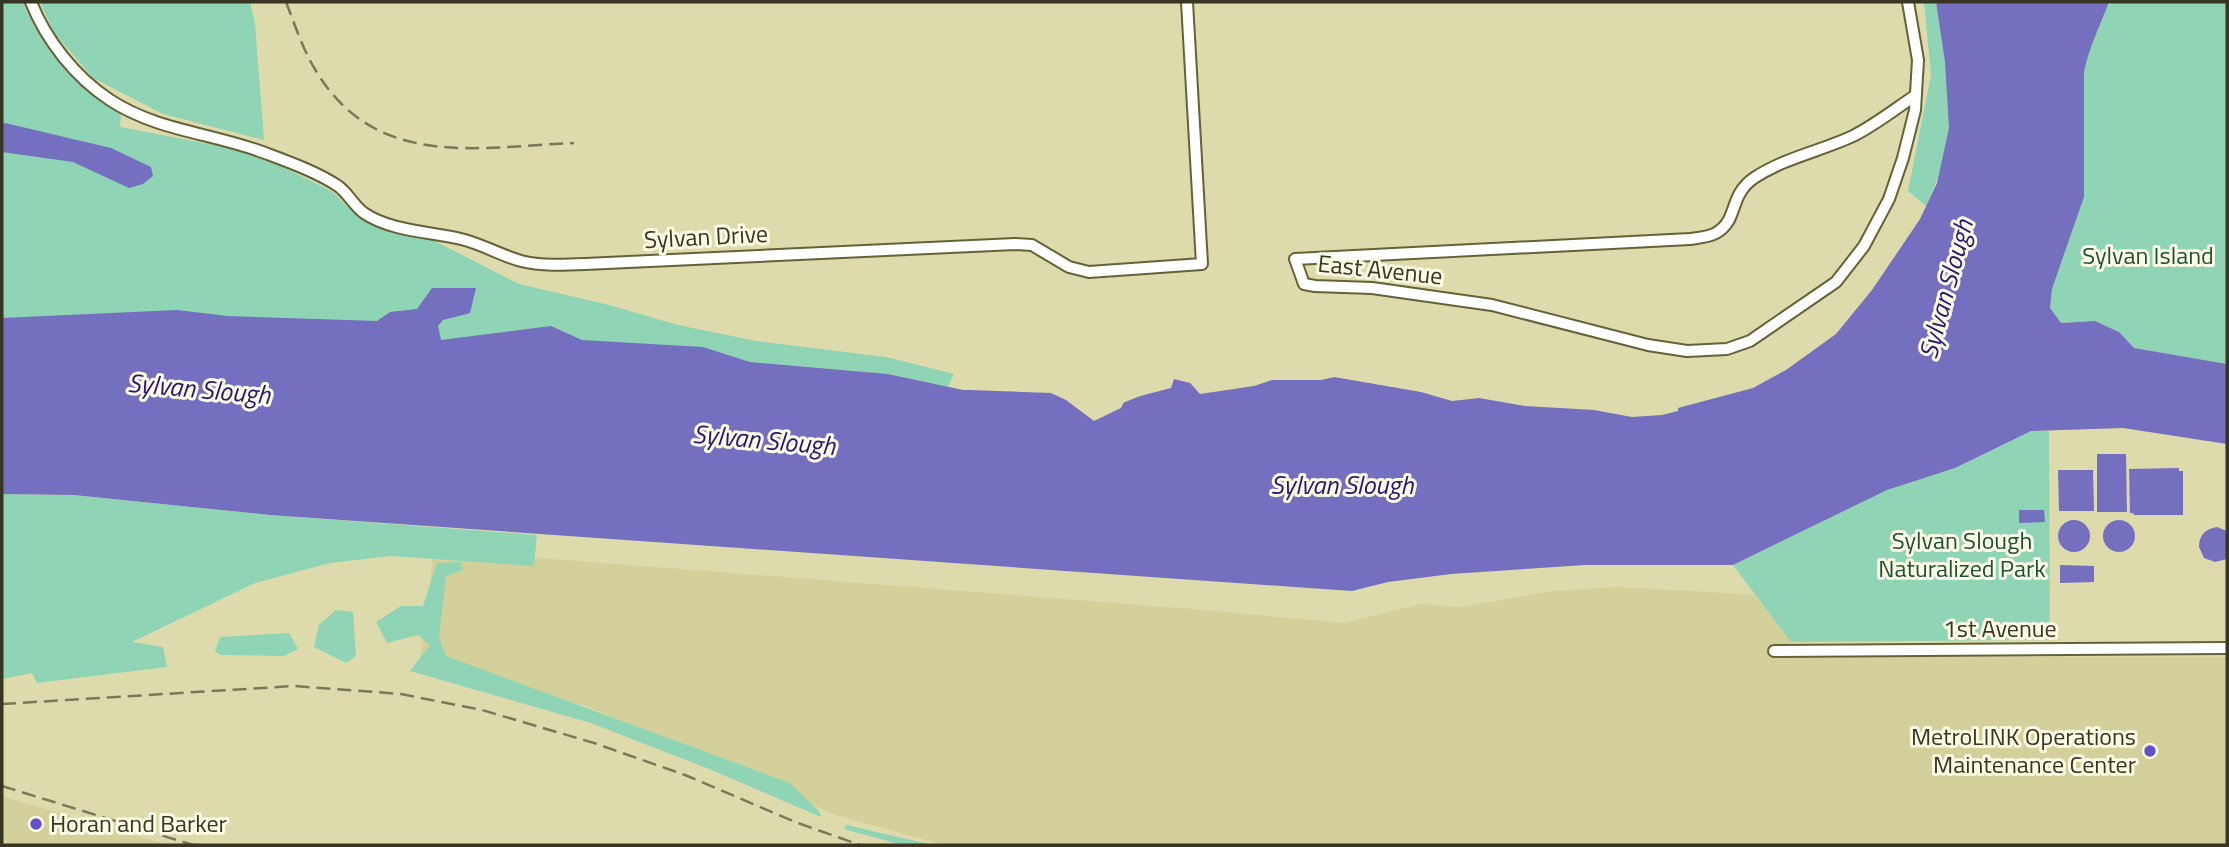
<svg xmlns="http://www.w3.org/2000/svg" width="2229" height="847" viewBox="0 0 2229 847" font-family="'Titillium Web',sans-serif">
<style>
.built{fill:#d4d09b}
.green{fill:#8fd4b5}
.water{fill:#746fbe}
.pier{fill:#dddbac}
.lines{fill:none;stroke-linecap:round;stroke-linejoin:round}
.street-casing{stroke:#656237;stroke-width:14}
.street{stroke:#fff;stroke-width:10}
.rail{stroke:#79785a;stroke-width:2.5;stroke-dasharray:14 7;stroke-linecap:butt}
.poi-dot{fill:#6150c8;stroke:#fbfae3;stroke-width:2.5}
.labels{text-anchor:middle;stroke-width:6;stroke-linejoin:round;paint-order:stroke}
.street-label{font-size:24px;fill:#373623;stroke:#fbfae3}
.park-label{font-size:24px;fill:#204e3c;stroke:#fbfae3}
.poi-label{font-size:24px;fill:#373623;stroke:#fbfae3;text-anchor:end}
.water-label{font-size:26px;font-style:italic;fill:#2c1474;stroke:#fbfae3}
</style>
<rect width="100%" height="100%" fill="#dddbac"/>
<path class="built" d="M477,553L1192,609L1344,623L1421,604L1462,607L1552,591L1617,587L1693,591L1755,595L1791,642L1792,657H2227V845H943L836,815L586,706L491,683L420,660L433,558Z
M2,796L168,845H2Z"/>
<path class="green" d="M2,2H25C43,50 81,83 121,113L120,127L236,149L279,165L333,192L355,214L404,234L429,238L519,284L609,305L678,325L756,341L886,357L954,374L948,387L888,374L750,362L703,347L679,353L2,318Z
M40,2H250L255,23L264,140L163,114L93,78L54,33Z
M1924,2H1936C1942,43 1951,86 1949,128C1947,155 1937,183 1926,206L1908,191L1931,75Z
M2109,2H2227V364L2133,348L2119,332L2095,321L2061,323L2050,308L2052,289L2084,197V72C2089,47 2100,26 2109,2Z
M2030,431H2049L2050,640L1791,642L1733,565L1887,490L1955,468Z
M2,494L74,495L270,515L537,535L534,566L391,556L330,563L255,583L132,642L163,647L167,667L37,683L32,673L2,679Z
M461,562L463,570L446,576L439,637L446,656L790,783L819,811L821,817L709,769L591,723L410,671L430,645L418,635L387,643L376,622L401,606H423L437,563Z
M336,610L353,612L356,656L346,663L314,647L319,625Z
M289,633L298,649L284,656L220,655L215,651L220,637Z
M846,825L920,842L932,845H902L844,829Z"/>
<path class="water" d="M1936,2H2109C2100,26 2089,47 2084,72V197L2052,289L2050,308L2061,323L2095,321L2119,332L2134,348L2227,364V444L2123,428L2031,431L1955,468L1887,490L1733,565H1585L1451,574L1388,582L1352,591L270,515L74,495L2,494V318L177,310L227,316L377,321L390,312L417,309L432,288H476L470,313L443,320L438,326L441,340L551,326L582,340L703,347L750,362L888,374L963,390L1030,389L1062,393L1096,415C1122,402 1150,394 1174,379L1190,383L1202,391L1276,378L1335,377L1453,397L1497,395L1539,404L1608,409L1678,408L1753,388L1786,370L1836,334L1872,290L1920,219L1937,183L1949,128L1945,62Z
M5,123L111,148L151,167L153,176L143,184L129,188L73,162L2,152V124Z
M2097,454H2126L2127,512H2097Z
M2179,468V471H2183V515H2134L2133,513H2130L2129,469Z
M2058,470H2093L2094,511H2059Z
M2019,510H2044L2045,522L2019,523Z
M2058 536a16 16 0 1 1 32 0a16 16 0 1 1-32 0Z
M2103 536a16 16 0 1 1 32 0a16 16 0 1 1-32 0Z
M2217,527L2227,531V559L2215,562L2204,558L2199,547C2199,535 2205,529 2217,527Z
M2060,565L2094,566V582L2060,583Z"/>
<path class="pier" d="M1276,374H1335L1423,386L1453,393L1497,392L1540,401L1628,408L1678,405V411L1662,415L1632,417L1594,410L1525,406L1479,398L1452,401L1421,392L1335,377L1321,380H1272L1254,386L1200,394L1191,384L1190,379L1203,387Z
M1173,376H1175L1171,388L1125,400L1121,408L1094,421L1066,400L1051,393L970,390L969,387L1030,385L1062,390L1096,411L1123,397L1154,388Z"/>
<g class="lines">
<g class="street-casing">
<path id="street" d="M31,2C46,40 75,77 110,100C157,131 213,133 265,153C289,162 317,172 338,186C348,193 354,206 364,213C390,231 431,232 461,239C482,244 500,255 521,261C541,266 564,265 585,264L1015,244L1032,245L1069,267L1089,272L1202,264L1187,2
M1908,2L1918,60L1915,110L1903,158L1889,199L1864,246L1836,282L1750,341L1727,349L1687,351L1648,345L1492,305L1372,288L1315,286L1304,284L1295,259L1690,239C1698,238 1709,237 1716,233C1739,220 1728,196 1754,178C1784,158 1821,151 1853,136C1875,125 1895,109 1916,95
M1774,651L2227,648"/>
</g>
<use href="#street" class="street"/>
<path class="rail" d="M286,2C295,25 303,50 316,71C376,170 477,147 574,143
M2,704L294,686L401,694L482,710L594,743L685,775L795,822L860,845
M2,786L193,845"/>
</g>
<g class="poi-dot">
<circle cx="2150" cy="751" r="7"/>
<circle cx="36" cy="824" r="7"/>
</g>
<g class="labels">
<g class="street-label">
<text transform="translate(706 237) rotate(-3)" y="8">Sylvan Drive</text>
<text transform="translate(1380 270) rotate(6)" y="8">East Avenue</text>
<text x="2000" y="637">1st Avenue</text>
</g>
<g class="park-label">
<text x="2148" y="264">Sylvan Island</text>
<text x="1962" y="549">Sylvan Slough<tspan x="1962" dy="28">Naturalized Park</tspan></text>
</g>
<g class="poi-label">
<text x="2136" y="745">MetroLINK Operations<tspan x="2136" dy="28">Maintenance Center</tspan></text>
<text x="50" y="832" text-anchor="start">Horan and Barker</text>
</g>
<g class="water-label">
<text transform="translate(1946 289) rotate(-75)" y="9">Sylvan Slough</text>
<text transform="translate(199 389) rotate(5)" y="9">Sylvan Slough</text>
<text transform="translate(764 440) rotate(5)" y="9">Sylvan Slough</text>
<text x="1342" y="494">Sylvan Slough</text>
</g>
</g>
<rect width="2229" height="847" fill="none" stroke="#373623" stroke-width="7"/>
</svg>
